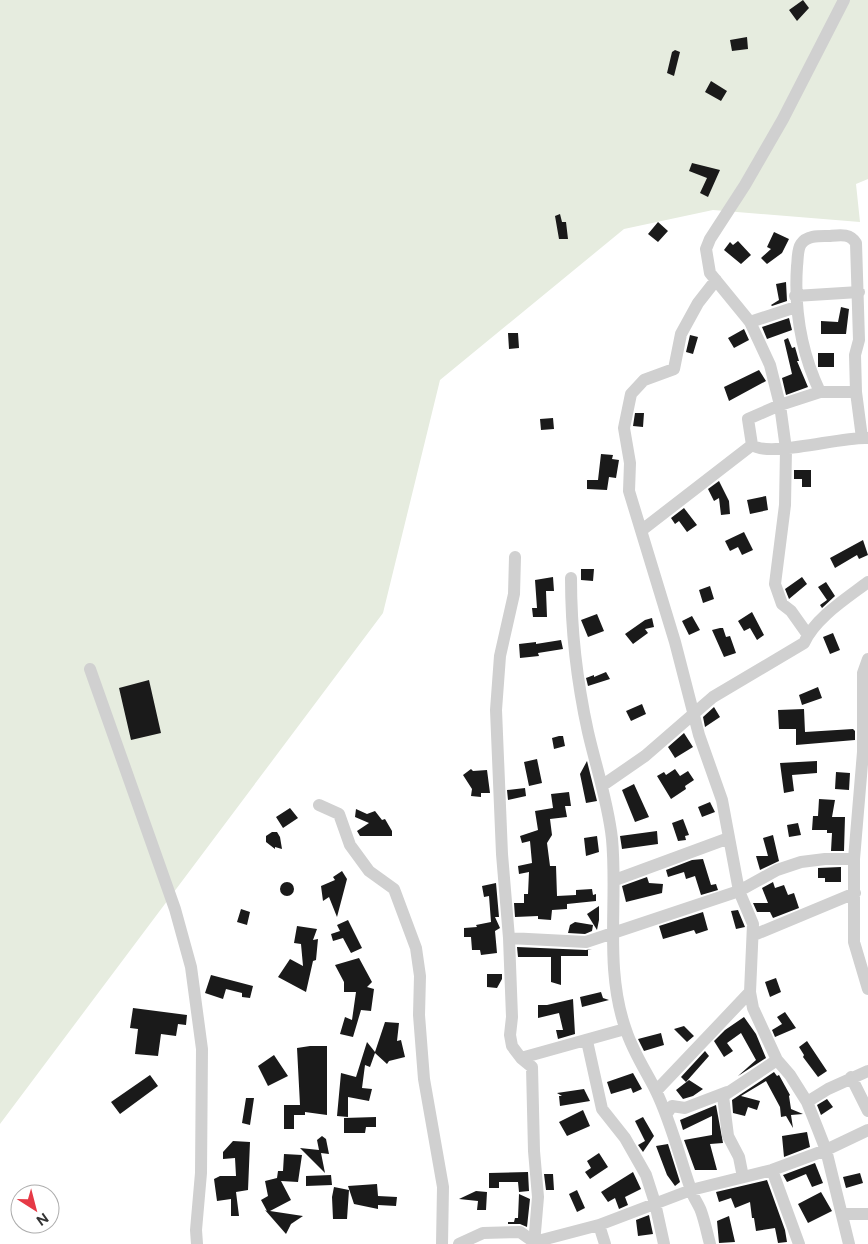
<svg xmlns="http://www.w3.org/2000/svg" width="868" height="1244" viewBox="0 0 868 1244" font-family="Figtree,sans-serif">
<style>
.green{fill:#e6ecdf}
.building{fill:#1a1a1a}
.lines{fill:none;stroke-linecap:round;stroke-linejoin:round}
.minor{stroke:#d0d0d0;stroke-width:12}
</style>
<rect width="100%" height="100%" fill="#fff"/>
<path class="green" d="M0,0H868V179L856,184L860,222L713,210L624,229L440,380L383,613L0,1124Z"/>
<path class="building" d="M803,0L809,8L797,21L789,10Z
M747,37L748,49L732,51L730,40Z
M675,50L680,52L674,76L667,73L672,52Z
M711,81L727,91L721,101L705,92Z
M692,163L720,170L708,197L700,193L707,178L689,171Z
M560,214L562,222H566L568,239H559L555,216Z
M658,222L668,231L658,242L648,234Z
M774,232L789,239L782,253L767,264L761,258L771,249L767,247Z
M738,241L751,255L741,264L724,250L730,242L733,245Z
M786,282L787,301L772,306L771,305L779,300L776,284Z
M841,307L849,309L846,334H821V321L838,322Z
M789,318L792,330L767,339L762,327Z
M744,329L749,340L734,348L728,338Z
M508,333H518L519,348L509,349Z
M690,335L698,337L693,354L686,352Z
M788,338L792,348L795,347L799,361H797L808,387L786,395L782,378L792,374L784,340Z
M818,353H834V367H818Z
M759,370L766,381L729,401L724,387Z
M635,413H644L643,427L633,426Z
M553,418L554,429L541,430L540,419Z
M601,454L613,455L612,459L619,460L616,478L609,477L607,490L587,489V480H598Z
M794,470H811V487H802V479H794Z
M719,481L729,501L730,514L721,515L719,498L714,501L708,489Z
M766,496L768,510L750,514L747,500Z
M684,508L697,525L687,532L679,521L675,524L671,518Z
M744,532L753,550L742,555L738,547L730,551L725,541Z
M863,540L868,555L859,559L857,555L835,568L830,558Z
M581,569H594L593,581L581,580Z
M553,577L554,591H546L547,617H533L532,608H537L535,580Z
M802,577L807,584L789,599L785,589Z
M826,582L835,596L822,608L820,605L827,600L818,587Z
M710,586L714,599L703,603L699,590Z
M752,612L764,635L757,640L750,628L744,631L738,621Z
M597,614L604,631L588,637L581,620Z
M692,616L700,630L689,635L682,621Z
M652,618L654,627L645,629L648,633L633,644L625,634L645,620Z
M720,628H723L726,637L730,636L736,653L724,657L712,630Z
M833,633L840,650L830,654L823,637Z
M561,640L563,649L538,653L539,656L520,658L519,644L536,642V644Z
M606,672L610,679L588,686L586,678L594,675V677Z
M149,680L161,733L131,740L119,688Z
M818,687L822,698L802,705L799,695Z
M642,704L646,714L631,721L626,711Z
M714,707L720,717L705,727L703,717Z
M804,709L805,732L853,729L855,731V740L796,745V729H779L778,710Z
M684,733L693,747L675,758L668,747Z
M559,736H563L565,746L554,749L552,738Z
M537,759L542,783L529,786L524,762Z
M587,761L597,801L586,803L580,774Z
M817,761V773L792,775L794,791L784,793L780,763Z
M471,769L473,771L487,770L490,793H481V797L471,796L472,789L463,775Z
M675,769L680,776L688,771L694,780L685,786L686,789L671,799L657,776L664,772L666,775Z
M836,772L850,773L849,790L835,789Z
M634,784L649,817L635,822L622,790Z
M525,788L526,796L508,800L507,790Z
M569,792L571,806H565L567,817L550,819L552,835L547,843L550,866H556L557,896L576,895V890L592,889L593,895L596,894V901L567,904V909L552,910L551,920L538,919V916L515,917L514,903H524V894H528L529,872L519,874L518,866L532,863L530,841L522,843L520,836L538,830L535,811L553,808L551,794Z
M819,799L835,800L832,817H845L844,851H831L832,833H827V830H812L813,816H818Z
M710,802L715,812L702,817L698,807Z
M290,808L298,818L283,828L276,817Z
M356,809L367,814L375,811L382,820L385,819L392,831V836H360L357,831L369,823L355,817Z
M683,819L689,835L685,836L686,840L678,841L672,823Z
M798,823L801,835L789,837L787,825Z
M657,831L658,844L622,849L620,836Z
M272,832H277L280,837L282,849L275,847V849L266,842V836Z
M773,835L779,861L760,870L756,856H768L763,838Z
M597,836L599,852L586,856L584,838Z
M703,859L711,885L716,884L718,890L701,895L695,876L686,879L684,872L668,877L666,870L692,860Z
M841,867V882H825V878H818V868Z
M342,871L347,879L337,917L329,897L323,901L321,886L335,880L333,877Z
M647,877L649,883L663,884L662,893L626,902L622,886Z
M773,882L775,888L784,885L788,895L794,893L799,908L773,918L770,912H757L753,903H768L762,888Z
M280 889a7 7 0 1 1 14 0a7 7 0 1 1-14 0Z
M496,883L499,917H495L500,928L495,931L497,953L481,955L480,950H472L471,937H464V928L477,927L476,925L491,922L489,896L484,897L482,886Z
M599,906V920L597,930L587,914Z
M241,909L250,912L247,925L237,922Z
M738,910L745,927L736,929L731,911Z
M703,912L708,930L696,934L694,930L663,939L659,926Z
M348,920L362,948L351,953L343,938L333,941L331,934L340,931L337,925Z
M575,922L593,925L592,931L585,934L568,933L570,925Z
M297,926L317,929L313,940L318,939L316,960L313,961L306,992L278,977L290,959L303,966L301,944L294,943Z
M517,947L586,950L592,949L588,950V956H561V985L551,982V957H518Z
M359,958L372,982L367,987L374,989L371,1011L361,1010L353,1037L340,1034L345,1017L352,1020L356,992H344V982L335,965Z
M487,974H502V979L497,988L487,987Z
M211,975L253,986L250,998L242,997V993L226,989L223,999L205,993Z
M776,978L781,992L770,997L765,982Z
M601,992L603,998L609,1000L582,1007L580,997Z
M573,999L575,1034L558,1039L556,1030H563L559,1013L538,1018V1005H547Z
M133,1008L187,1015L186,1025L178,1024L176,1036L161,1034L158,1056L135,1054L138,1029L130,1028Z
M785,1012L796,1028L775,1037L772,1030L782,1024L777,1017Z
M744,1017L756,1034L766,1058L738,1076L756,1060L741,1033L727,1043L733,1051L724,1057L714,1041L725,1030Z
M385,1022L399,1023L397,1041L401,1040L405,1057L389,1061L387,1064L375,1053L370,1067L365,1065L362,1088L372,1089L369,1101L348,1097V1117L337,1116L341,1073L356,1077L367,1042L375,1052Z
M684,1026L694,1036L687,1042L674,1029Z
M661,1033L664,1045L644,1051L638,1039Z
M807,1041L827,1071L818,1077L803,1057L804,1055L799,1047Z
M310,1046H327V1115L305,1112V1115H294V1129H284V1105H300L297,1048Z
M705,1051L709,1056L686,1082L681,1077Z
M274,1055L288,1076L268,1086L258,1066Z
M774,1072L777,1076L779,1075L790,1095L789,1096L791,1109L803,1114L791,1115L793,1128L786,1116L781,1117L780,1107L766,1081L741,1096L760,1101L757,1110L748,1107L745,1116L733,1113L732,1100Z
M633,1073L642,1089L633,1093L631,1088L611,1094L607,1082Z
M150,1075L158,1086L120,1114L111,1102Z
M689,1080L703,1089L693,1096L683,1099L676,1090Z
M584,1089L590,1101L560,1106L559,1096H562L557,1093Z
M246,1098H254L250,1125L242,1123Z
M827,1099L833,1107L821,1115L817,1105Z
M716,1105L723,1143L710,1144L717,1170H695L684,1140L712,1135V1116L683,1130L680,1120Z
M583,1110L590,1126L567,1136L559,1122Z
M376,1117V1127H366L365,1133H344V1118Z
M643,1117L654,1136L643,1152L638,1145L645,1141L635,1121Z
M807,1132L810,1147L784,1157L782,1136Z
M322,1136L326,1139L329,1154L321,1153L325,1173L300,1148L319,1150L317,1140Z
M233,1141L250,1142L248,1190L236,1192L239,1216H231V1199L217,1201L214,1179L220,1176H236L235,1158L223,1159V1152Z
M668,1144L680,1182L675,1186L667,1175L656,1146Z
M599,1153L608,1167L590,1179L585,1172L591,1168L587,1161Z
M284,1154L302,1155L298,1182L281,1181L291,1200L270,1211L303,1216L291,1224L286,1234L265,1210L267,1211L261,1200L268,1196L265,1181L277,1178L278,1171H283Z
M815,1163L823,1183L812,1187L806,1174L787,1182L783,1175Z
M528,1172L529,1191L519,1192L518,1182H499V1188H489V1173Z
M633,1172L641,1189L625,1197L628,1205L619,1209L615,1198L608,1202L601,1192Z
M860,1173L863,1183L846,1188L843,1177Z
M544,1174H553L554,1190H546Z
M331,1175L332,1185L306,1186V1176Z
M767,1180L785,1230L787,1242L778,1243L775,1228L756,1231L754,1218H752L750,1202L735,1208L731,1198L719,1202L716,1192Z
M377,1184L378,1196L397,1197L396,1206L378,1205V1209L354,1204L348,1186Z
M334,1187L349,1190L347,1219H333L332,1197Z
M577,1190L585,1208L577,1212L569,1194Z
M476,1191L487,1192L486,1210H477L478,1201L459,1199Z
M821,1192L832,1211L808,1223L798,1204Z
M519,1194L530,1199L527,1227L520,1224H508V1222H514L515,1218H518Z
M649,1215L653,1234L638,1236L636,1220Z
M729,1216L735,1242L719,1243L717,1221Z"/>
<g class="lines">
<path class="minor" d="M716,280L698,303L681,334L674,369L644,380L631,394L624,428L630,463L629,491L675,642L699,735L722,800L739,891L753,924L750,992L753,1008L777,1060L790,1075L807,1102L817,1127L826,1150L849,1244
M795,296L859,292
M750,322L796,307
M820,392L780,405L748,419L752,445C770,458 842,436 868,438
M856,392H820C801,352 794,311 797,266C798,260 797,250 801,244C807,235 820,236 829,236C840,235 850,233 856,243L859,340L855,355L856,392L862,438
M642,530L752,445
M515,557L514,594L500,656L496,710L502,854L509,938L512,1017L510,1035L512,1046L521,1058
M571,578C571,629 577,682 588,732C596,767 608,802 612,839C618,902 604,969 626,1030C633,1052 646,1071 656,1091C671,1122 679,1155 690,1187C692,1196 698,1203 701,1211C705,1222 707,1233 710,1244
M808,635L791,611L782,604L775,584L785,505L786,449L780,405L770,365L750,322L710,273L706,249L710,239L745,185L783,119L844,0
M868,659L863,673V752L854,859V942L868,989
M90,669L175,909L191,967L202,1049L201,1173L196,1230L197,1244
M603,785L645,756L713,697L804,643C815,618 847,598 868,582
M319,805L339,814L350,845L369,871L394,889L416,948L420,976L419,1015L424,1079L443,1187L442,1244
M615,880L729,838
M754,935L855,893
M509,938L586,942L739,891L777,870L801,862L825,859H854
M587,1041L602,1109L625,1138L646,1175L655,1203L664,1244
M851,1077L868,1111
M656,1091L750,992
M807,1102L828,1089L868,1071
M666,1115L672,1106L685,1108L727,1092
M772,1170L799,1244
M743,1177L739,1157L728,1136L723,1096L777,1060
M843,1214H868
M599,1225L605,1244
M459,1244L483,1233L520,1232L534,1242L599,1225L691,1190L772,1170L826,1150L868,1130
M534,1244L538,1197L534,1151L532,1067L521,1058L625,1029"/>
</g>
<g transform="translate(35 1209) rotate(144)"><circle r="24" fill="#ffffff" stroke="#adadad"/>
<path d="M0-4L9 19L0 12L-9 19Z" fill="#e63946"/>
<text y="-8" font-size="14" font-weight="bold" text-anchor="middle" fill="#333333">N</text>
</g>
</svg>
